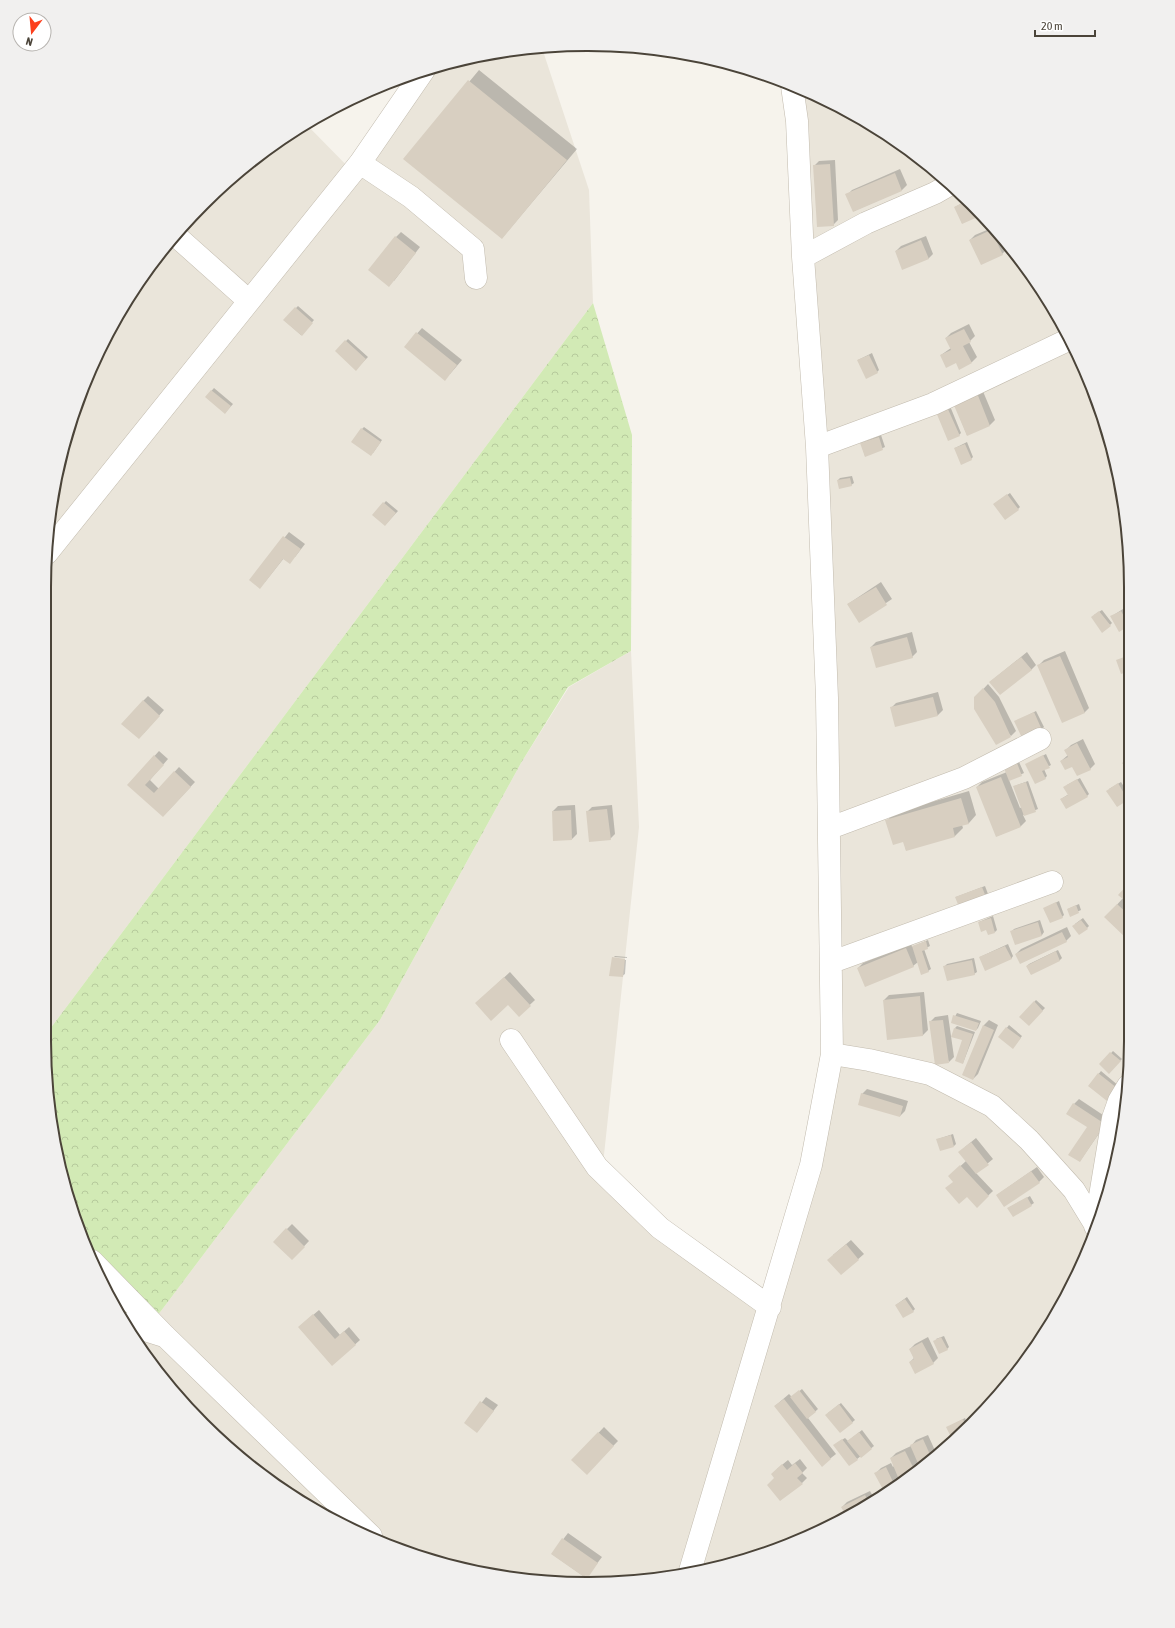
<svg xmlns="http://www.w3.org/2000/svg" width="1175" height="1628" viewBox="0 0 1175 1628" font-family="'Asap Condensed',sans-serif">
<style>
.residential{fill:#eae5da}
.forest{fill:url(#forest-crowns)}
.shadow{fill:#0003}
.building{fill:#d8cfc1}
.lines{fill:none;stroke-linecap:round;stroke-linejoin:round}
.minor-casing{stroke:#c2bbae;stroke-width:23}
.minor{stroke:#fff;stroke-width:22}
.rim{fill:none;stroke:#4b4439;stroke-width:2}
</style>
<defs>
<pattern id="forest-crowns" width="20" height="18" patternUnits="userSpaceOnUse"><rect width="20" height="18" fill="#d2eab5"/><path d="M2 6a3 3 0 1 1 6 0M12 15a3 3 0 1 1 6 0" fill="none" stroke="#b6ca9c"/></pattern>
</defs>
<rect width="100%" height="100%" fill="#f6f3ec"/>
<path class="residential" d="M542,48L589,190L593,303L44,1037V587L54,481L85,380L117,316L179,229L229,179L306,124L360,179L437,67L517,49Z
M794,87L828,100L919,156L996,229L1058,316L1090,379L1126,516L1130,1076L1112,1181L1075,1281L1019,1372L946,1449L859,1511L796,1543L658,1579L552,1583L482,1574L347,1528L229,1449L135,1341L161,1311L380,1020L521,763L569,687L631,651L639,827L601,1183L774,1312L836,1047Z"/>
<path class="forest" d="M593,303L632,435L631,651L568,687L521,763L380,1020L161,1311L135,1341L85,1249L63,1181L44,1037Z"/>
<path class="shadow" d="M479,70L577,149L502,238L405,159Z
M835,160L838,220L833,225L814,166L819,161Z
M900,169L907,185L902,190L854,211L847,195L852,190Z
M966,201L980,214L962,223L955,207Z
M994,227L1000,235L1007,249L1002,254L970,240L975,235Z
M401,232L420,247L394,281L396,237Z
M926,236L933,254L928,259L896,251L901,246Z
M298,306L314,320L301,335L284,320Z
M969,324L975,336L969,342L977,357L972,362H956L941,355L951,348L946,338L951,333Z
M422,328L462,360L450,374L405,347Z
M348,339L368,357L356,369L336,351Z
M872,353L879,370L877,372L858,360Z
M214,388L233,404L225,413L206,397Z
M982,389L995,420L990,425L967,435L954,403Z
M950,406L961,433L959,435L937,413Z
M364,427L382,440L373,453L362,429Z
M881,435L885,447L865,456L861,443Z
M967,442L973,457L971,459L955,448Z
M852,476L854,483L851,485L838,480L840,478Z
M1010,493L1020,507L1018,509L997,502Z
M386,501L398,511L385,525L373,515Z
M289,532L305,544L295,557L284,558L265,582L251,580Z
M881,582L892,599L859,621L848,604Z
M1123,609L1127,616V626L1119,630L1112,616Z
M1102,610L1112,623L1110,625L1094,615Z
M912,632L917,652L912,657L871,647L876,642Z
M1065,651L1089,708L1084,713L1039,665L1044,660Z
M1027,652L1036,665L1031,670L990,682Z
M988,684L999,697L1016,731L1011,736L975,698Z
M938,692L943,710L938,715L896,725L891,708L896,703Z
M148,696L164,710L144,733L143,701Z
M1036,711L1044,727L1042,729L1015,722Z
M1083,739L1095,764L1090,769L1061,761L1068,755L1066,750L1071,745Z
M159,751L168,759L150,780L159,789L179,767L195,782L168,811L128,785Z
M1046,754L1051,765L1044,769L1047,776L1045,778L1027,764Z
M1019,762L1024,773L1009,780L1020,808L1022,807L1015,786L1028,781L1038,809L1023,815L1026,821L1021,826L997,836L977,787L982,782L1007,772L1005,768Z
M1080,778L1089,794L1087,796L1061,799L1069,794L1067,785Z
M1121,782L1128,793V799L1117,806L1109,789Z
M969,791L976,815L969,823L962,825L963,828L955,836L906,850L904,841L887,821L894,813Z
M575,805L577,834L572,839L553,811L558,806Z
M612,805L615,834L610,839L587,812L592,807Z
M985,886L988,894L986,896L956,897Z
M1123,898L1129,905V934L1106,917Z
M1059,901L1064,915L1062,917L1045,908Z
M1079,904L1081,910L1070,915L1068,909Z
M993,916L997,930L995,932L979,922Z
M1083,918L1089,926L1087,928L1075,924Z
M1040,920L1044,932L1042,935L1016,944L1011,932L1014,929Z
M1067,927L1071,936L1066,941L1016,954L1021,949Z
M928,940L930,946L924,949L931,969L928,971L918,962L913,966L858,968L863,963L911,943L912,947Z
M1008,944L1013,956L1011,959L980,957Z
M1058,950L1062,958L1060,960L1031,974L1027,966L1029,964Z
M615,956L627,957V958L614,957Z
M974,958L977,972L974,974L945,966L947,964Z
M613,959L626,960L625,974L622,976Z
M510,972L535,1000L519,1015L508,1004L482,998Z
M924,992L928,1030L923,1035L888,1039L884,1000L889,995Z
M1036,1000L1045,1008L1029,1024L1020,1017Z
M957,1013L981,1021L978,1028L976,1030L952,1022Z
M948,1015L954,1057L949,1062L930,1022L935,1017Z
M989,1020L998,1025L978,1074L973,1079L984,1025Z
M1009,1025L1022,1036L1015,1045L1000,1037Z
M957,1026L975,1032L963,1063V1039L955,1028Z
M1113,1051L1122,1059L1109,1072L1101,1064Z
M1101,1071L1119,1086L1109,1097L1089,1086Z
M867,1089L908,1101L905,1111L900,1116L862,1094Z
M1079,1099L1109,1119L1080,1161L1088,1126L1074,1104Z
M953,1134L956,1144L954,1146L938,1139Z
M976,1138L993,1159L976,1173L993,1191L977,1206L954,1181V1172L966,1161L965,1147Z
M1037,1167L1044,1177L1039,1182L997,1195Z
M1030,1196L1034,1203L1031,1205L1010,1207Z
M292,1224L309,1241L292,1259L274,1242Z
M851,1240L864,1254L841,1274L833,1255Z
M907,1297L915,1309L913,1311L896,1305Z
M319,1310L340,1335L349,1327L360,1340L332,1365L299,1327Z
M944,1336L949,1347L947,1349L936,1339Z
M928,1337L938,1358L933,1363L910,1362L914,1358L910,1349L915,1344Z
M802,1389L818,1409L808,1418L836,1454L822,1465L775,1406L789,1394L792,1397Z
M486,1397L498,1405L477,1432L466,1423Z
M841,1403L855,1420L840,1432L828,1413Z
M965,1418L968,1425L954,1440L948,1427Z
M604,1427L618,1441L587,1473L573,1460Z
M862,1430L874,1446L857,1459L837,1443L845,1438L848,1441Z
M928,1435L937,1455L885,1493L876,1473L881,1468L891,1463L893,1467L894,1466L891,1458L896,1453L911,1446L916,1440Z
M800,1459L807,1468L802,1473L807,1478L802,1483L775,1478L777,1469L788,1460L792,1465Z
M870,1491L875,1500L859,1511L844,1519L847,1516L842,1507L847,1502Z
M568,1533L602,1557L586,1578L552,1554Z"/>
<path class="building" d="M468,80L567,160L502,239L403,159Z
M830,164L834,226L817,227L813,165Z
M895,173L902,191L853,212L845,194Z
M966,201L980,216L962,224L954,207Z
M991,230L1003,255L981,265L969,240Z
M395,236L416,253L389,287L368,270Z
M921,240L929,259L902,270L895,251Z
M295,307L313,323L302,336L283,320Z
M964,329L971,342L963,346L972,363L959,370L956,363L946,368L940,355L951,350L945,338Z
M416,332L457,365L445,381L404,347Z
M345,340L366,359L356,371L335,351Z
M869,355L878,373L866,379L857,360Z
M211,390L231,406L225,414L205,397Z
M977,393L990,426L967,436L953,403Z
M947,407L960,436L948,441L936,412Z
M361,428L381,442L371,456L351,442Z
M879,437L883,450L865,457L860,443Z
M965,444L972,460L961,465L954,448Z
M850,478L852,486L839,489L837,480Z
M1007,494L1019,510L1005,520L993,504Z
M383,502L396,513L385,526L372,515Z
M283,536L301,549L290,564L283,559L260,589L249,580Z
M876,587L887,605L859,623L847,604Z
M1099,611L1111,626L1102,633L1091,617Z
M1121,611L1127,622V627L1119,632L1110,616Z
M907,637L913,658L876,668L870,647Z
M1060,656L1085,713L1062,723L1037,665Z
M1127,656V672L1121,674L1116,660Z
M1021,657L1032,670L1000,695L989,682Z
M983,688L995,702L1011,737L996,745L974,709V697Z
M933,697L938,716L895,727L890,707Z
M143,700L160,716L139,739L121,724Z
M1034,712L1042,730L1023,740L1014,721Z
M1077,743L1091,770L1077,776L1072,767L1065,770L1060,761L1068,757L1064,750Z
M154,755L164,765L145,785L154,793L174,771L191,787L163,817L127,785Z
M1043,755L1050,768L1042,771L1046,779L1035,784L1025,764Z
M1128,759V770L1122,763Z
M1017,763L1022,776L1009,781L1004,768Z
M1001,777L1021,827L996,837L976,787Z
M1077,779L1088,797L1066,809L1060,799L1068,795L1063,787Z
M1026,782L1036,812L1024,816L1013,786Z
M1118,783L1128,800L1117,807L1106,791Z
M961,798L969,824L953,828L955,837L906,851L903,842L893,845L885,820Z
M607,809L611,840L589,842L586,811Z
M571,810L572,840L553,841L552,811Z
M1129,883V904L1118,895Z
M982,887L986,897L959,907L955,897Z
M1056,902L1063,918L1050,923L1043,908Z
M1117,904L1129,915V935L1126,938L1104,917Z
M1076,905L1079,913L1070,917L1067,909Z
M991,918L995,933L988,935L986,930L981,932L978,922Z
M1081,920L1088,929L1079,935L1072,926Z
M1038,922L1042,936L1015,945L1010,931Z
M1062,932L1067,942L1020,964L1015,954Z
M926,941L928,949L922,951L929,972L921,975L912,946Z
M1005,946L1012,959L985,971L979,957Z
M906,948L914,967L865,987L857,968Z
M1056,951L1060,961L1031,975L1026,966Z
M612,957L625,959L623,977L609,976Z
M972,960L975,975L947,981L943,966Z
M504,977L531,1006L519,1017L508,1005L491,1021L475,1003Z
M920,996L923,1036L887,1040L883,1000Z
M1034,1001L1043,1011L1029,1026L1019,1017Z
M953,1015L979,1023L976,1031L951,1023Z
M943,1020L949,1063L935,1065L929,1021Z
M983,1025L994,1030L973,1080L962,1075Z
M1006,1027L1021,1038L1013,1049L998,1037Z
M954,1028L973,1034L963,1064L955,1061L962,1040L951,1037Z
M1110,1052L1121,1061L1109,1074L1099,1064Z
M1098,1073L1117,1088L1107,1101L1088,1086Z
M861,1093L903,1106L900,1117L858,1105Z
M1073,1103L1105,1124L1080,1162L1068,1155L1087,1127L1066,1114Z
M951,1135L954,1147L940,1151L936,1139Z
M971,1142L989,1165L976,1174L958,1152Z
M960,1165L989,1196L977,1208L967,1197L959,1204L945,1188L953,1182L948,1176Z
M1031,1171L1040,1183L1004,1207L996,1195Z
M1027,1197L1032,1206L1013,1217L1007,1208Z
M286,1228L305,1247L292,1260L273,1242Z
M846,1244L859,1260L841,1275L827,1260Z
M905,1299L914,1312L903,1318L895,1305Z
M1062,1302L1056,1311L1054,1306Z
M313,1314L335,1339L344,1331L356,1345L332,1366L298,1327Z
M941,1337L948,1350L939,1354L933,1341Z
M922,1342L934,1364L915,1374L909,1362L914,1359L909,1349Z
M799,1390L816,1412L807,1419L790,1397Z
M784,1399L831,1459L822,1467L774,1406Z
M480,1401L494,1411L477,1433L464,1423Z
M839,1404L853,1423L840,1433L825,1415Z
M963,1419L966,1427L953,1441L946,1427Z
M598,1432L614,1446L587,1475L571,1460Z
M859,1432L872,1449L861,1458L847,1441Z
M842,1439L858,1460L849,1466L833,1445Z
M923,1439L932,1459L920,1468L910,1445Z
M905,1451L915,1471L900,1482L890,1458Z
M795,1463L803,1473L797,1478L803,1484L780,1501L767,1485L774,1478L771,1474L782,1464L787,1470Z
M886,1467L895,1486L885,1493L874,1473Z
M865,1495L870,1504L847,1517L841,1507Z
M562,1538L598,1563L587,1579L551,1554Z"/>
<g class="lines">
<g class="minor-casing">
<path id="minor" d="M360,163L411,197L473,249L476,278
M175,235L249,301
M803,257L866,223L935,193L949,185
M817,447L933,404L1070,339
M47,553L360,163L424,70
M830,828L964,778L1040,739
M832,962L1052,882
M511,1040L597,1167L660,1228L770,1307
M832,1054L869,1060L930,1074L992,1106L1029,1140L1074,1190L1096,1226
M1095,1226L1113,1118L1119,1101L1128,1086
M92,1261L165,1336L371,1536
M126,1324L164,1336
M690,1571L811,1165L832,1054L827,698L817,447L803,257L797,121L792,86"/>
</g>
<use href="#minor" class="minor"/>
</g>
<path d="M0 0H1175V1628H0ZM587 51H588A536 536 0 0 1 1124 587V1041A536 536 0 0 1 588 1577H587A536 536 0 0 1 51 1041V587A536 536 0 0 1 587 51Z" fill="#f1f0ef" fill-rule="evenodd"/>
<path class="rim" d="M587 51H588A536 536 0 0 1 1124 587V1041A536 536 0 0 1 588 1577H587A536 536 0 0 1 51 1041V587A536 536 0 0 1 587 51Z"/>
<g transform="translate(32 32) rotate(196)"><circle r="19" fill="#ffffff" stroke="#b7b4b0"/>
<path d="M0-3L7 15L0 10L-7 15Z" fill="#fc3f1d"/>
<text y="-6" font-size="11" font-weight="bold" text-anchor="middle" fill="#4b4439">N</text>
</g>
<path d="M1035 30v6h60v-6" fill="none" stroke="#4b4439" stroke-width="2"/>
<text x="1041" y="30" font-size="12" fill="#4b4439" stroke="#ffffff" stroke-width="3" paint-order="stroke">20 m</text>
</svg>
